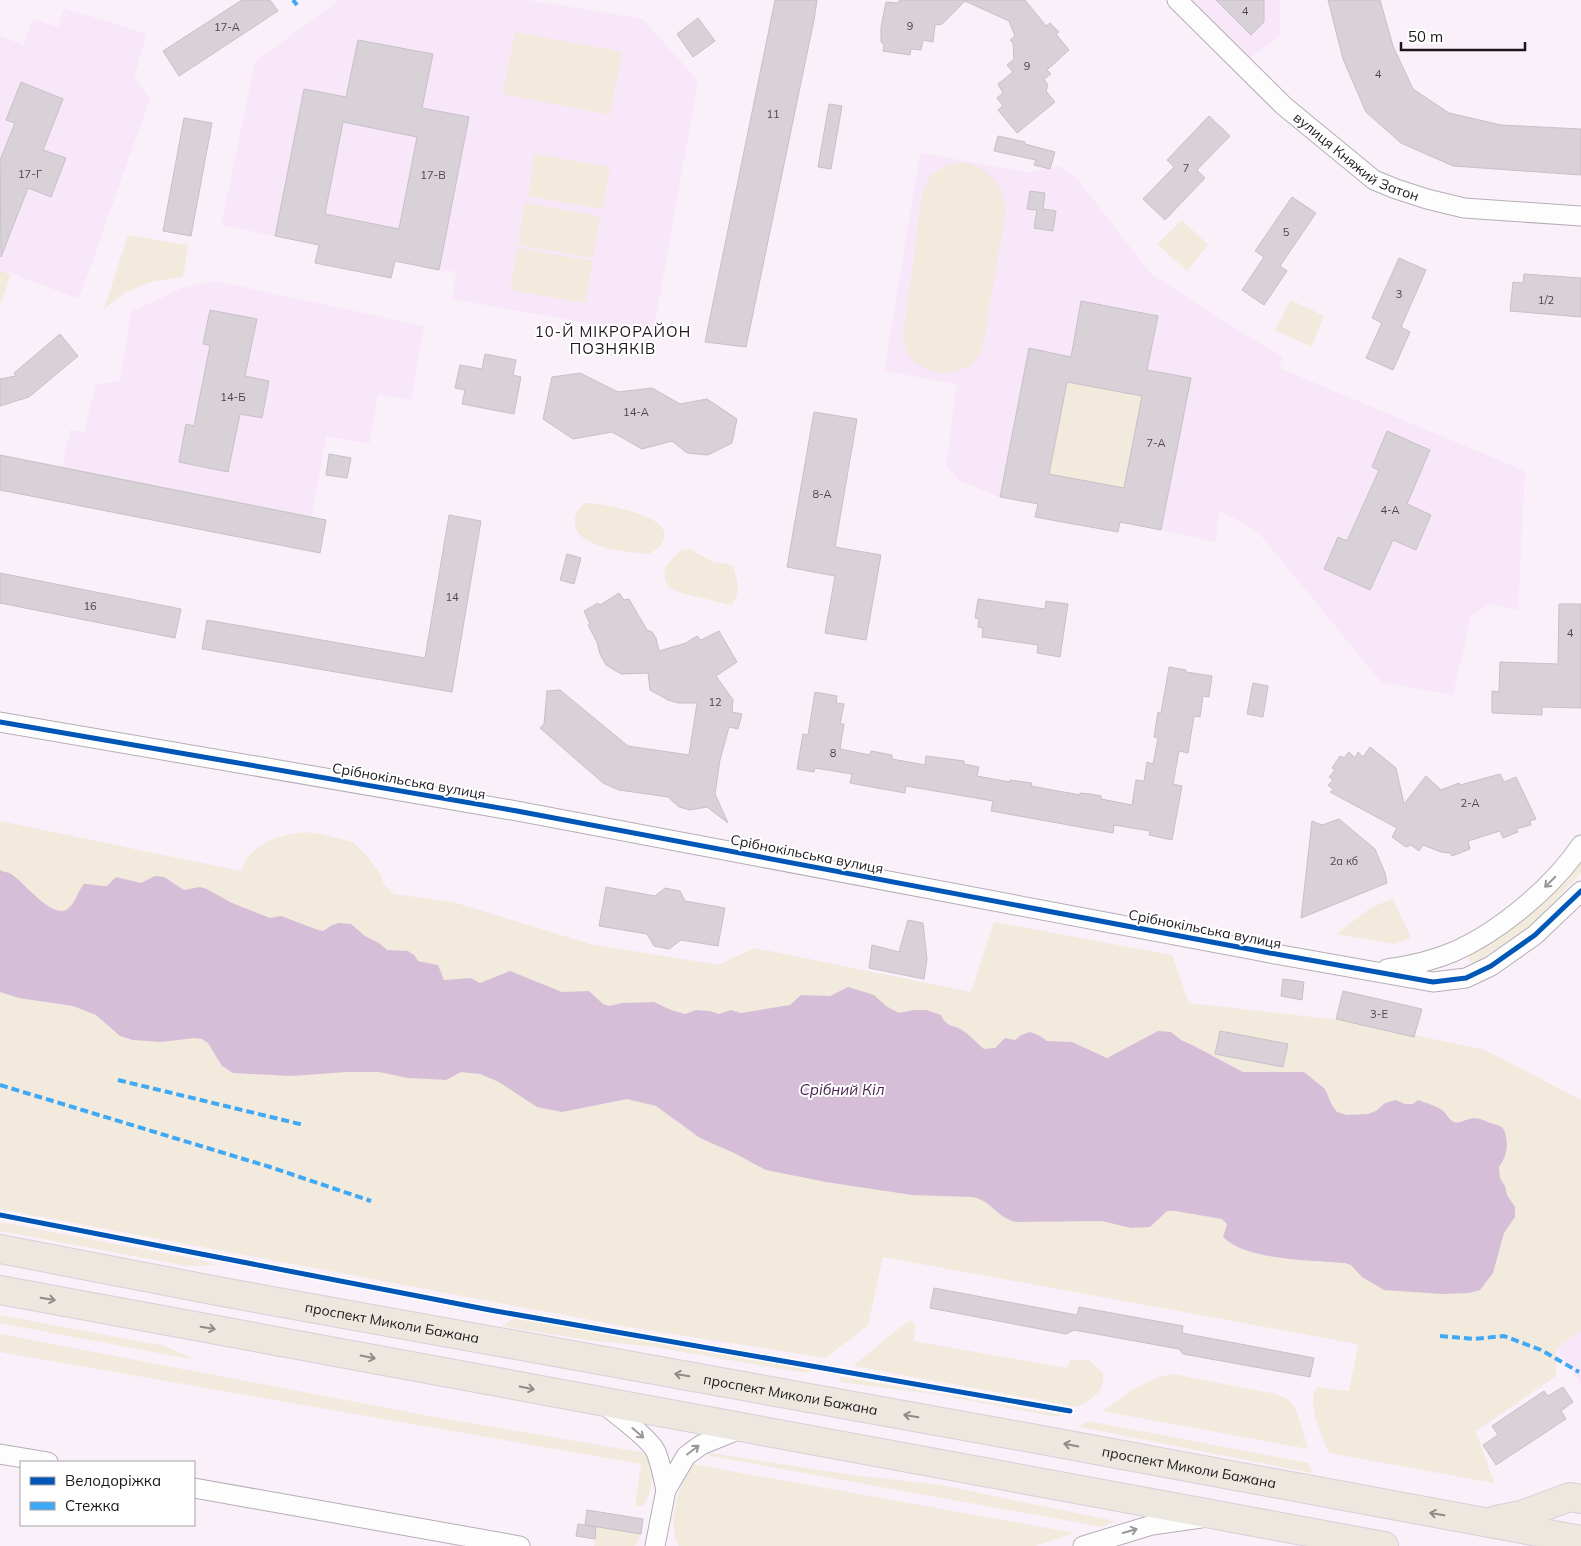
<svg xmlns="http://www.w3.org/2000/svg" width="1581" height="1546" viewBox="0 0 1581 1546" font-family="Mulish,sans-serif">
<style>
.built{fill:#f8e7f9}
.green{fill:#f1eadd}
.water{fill:#d6bed8}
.building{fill:#d8d1d8;stroke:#c7c0c7;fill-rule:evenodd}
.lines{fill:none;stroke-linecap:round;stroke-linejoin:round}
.street-casing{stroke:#b5aeb6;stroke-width:21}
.highway-casing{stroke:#d5d0d5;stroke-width:30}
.street{stroke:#fefdfe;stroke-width:19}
.highway{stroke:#ece8e0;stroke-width:28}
.quiet{stroke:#3fa9f5;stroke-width:4;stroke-dasharray:8 4;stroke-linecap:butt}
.cycleway-casing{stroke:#fff;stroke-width:8}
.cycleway{stroke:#0057b8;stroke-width:5}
.oneway{stroke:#999699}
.oneway2{stroke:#8f8a88}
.labels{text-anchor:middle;stroke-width:4;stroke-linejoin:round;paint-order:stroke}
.number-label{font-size:11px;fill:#4c464c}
.street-label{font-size:14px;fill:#1d171d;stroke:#fff}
.neighbourhood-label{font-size:15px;letter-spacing:1px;fill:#1d171d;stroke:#fff}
.water-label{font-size:15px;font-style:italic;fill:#4a244e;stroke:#fff}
</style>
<rect width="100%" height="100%" fill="#faf0fa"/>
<path class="built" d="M339,0H528L643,19L698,81L653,335L452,299L456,272L395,261L392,277L316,263L319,245L221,225L255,62Z
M1183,0H1280V36L1246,61Z
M64,8L147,34L134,77L150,99L79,299L0,269V36L24,45L33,19L58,27Z
M920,153L1028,172L1059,166L1075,176L1151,274L1254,340L1283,357L1279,368L1525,471L1518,610L1489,604L1471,616L1453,695L1381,682L1258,532L1219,510L1216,542L1121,522L1118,532L1035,517L1038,504L1000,497L960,481L946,466L957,384L884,371Z
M216,281L424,326L411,400L378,395L369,444L326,436L312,517L62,467L70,430L84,432L96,384L120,381L131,312L184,287Z
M1581,1330V1383L1556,1349Z"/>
<path class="green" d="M515,32L622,52L610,115L503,94Z
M535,154L610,167L603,209L528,196Z
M967,163C994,172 999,183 1006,209L982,351C978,356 974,364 969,366C951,377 925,374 911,358C907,354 905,346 903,340L922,194L931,175L949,164Z
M525,203L600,216L593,258L518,245Z
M1182,220L1208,245L1187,271L1157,244Z
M128,235L188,245L183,277L150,282L126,292L104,309Z
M518,248L593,261L585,303L510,290Z
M0,270L11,275L0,305Z
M1291,300L1324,316L1312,347L1275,330Z
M1067,382L1142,396L1124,488L1049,474Z
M585,503H592C607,506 671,515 664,538C662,546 655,551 648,554C629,552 575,548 575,523C574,514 578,508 585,503Z
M689,549L714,562L728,564L733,567C738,583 742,591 731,605L681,593L670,588L666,582L664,574L666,566L681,550Z
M0,821L241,871L247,858L256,849L270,840L286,835L304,832L321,834L353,842L366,855L380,873L384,885L394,894L453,902L590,944L719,965L754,948L971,992L994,922L1172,955L1189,1003L1348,1021L1485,1050L1581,1100V1330L1556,1349V1376L1476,1431L1494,1483L1329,1453C1323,1438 1305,1401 1317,1387L1349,1391L1358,1344L883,1257L868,1325L826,1358L633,1328L0,1209Z
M1581,853V873L1533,924L1473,966L1466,954Z
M1393,899L1411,938L1395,944L1336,934L1372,907Z
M0,1222L206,1261L217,1265L187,1266L0,1231Z
M0,1315L165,1346L195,1360L0,1323Z
M517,1317L813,1370L805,1373L649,1346L594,1341L501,1326Z
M909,1321L913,1322L916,1325L913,1341L1067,1368L1070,1360H1089L1103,1373C1105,1393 1093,1397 1078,1407L853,1366L904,1324Z
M0,1334L424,1415L646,1453C648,1457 652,1463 652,1468C653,1479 651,1498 642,1506H635L641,1464L0,1352Z
M1173,1374L1276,1394C1281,1396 1287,1398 1291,1402C1299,1411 1304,1437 1308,1449L1102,1411C1124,1397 1147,1377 1173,1374Z
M842,1377L872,1382L1063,1415L1056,1417L934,1394L841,1382L839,1378Z
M1088,1421L1309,1463L1312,1473L1079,1427Z
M704,1452L852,1475L941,1485L1115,1521L1103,1527L710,1456Z
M692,1464L1075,1533L1035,1546H679C666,1527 679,1482 692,1464Z
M597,1527L642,1533L635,1546H594Z"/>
<path class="water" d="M0,870C3,872 8,872 11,874C24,882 50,917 66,910C75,905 77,892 84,884C91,884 98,886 107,886L116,877L141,883L155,876L164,877L184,890L200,887L207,889L232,903L270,918L281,916L318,930L323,931L332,925L339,923L351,924L365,936L379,943L387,950L408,951L414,955L418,961L438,965L444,980L471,978L480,983L510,971L562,992L589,991L603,1004L609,1006L622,1003L654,1002L671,1010L685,1014L696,1010L710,1011L719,1014L731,1010L741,1013L790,1005L801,995L830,996L848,987L874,995L886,1006L899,1013L914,1010H926L941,1015C947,1028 952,1024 962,1030C970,1035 977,1043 984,1049L995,1048L1005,1038L1015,1040L1021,1035L1030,1032L1040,1036L1047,1041L1072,1042L1107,1058L1158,1031L1171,1032L1181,1040L1194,1046L1243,1072H1304L1325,1089L1332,1105L1337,1112L1347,1115L1368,1114L1376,1111L1385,1103L1396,1100L1405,1104H1413L1418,1100C1426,1103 1436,1105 1443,1111C1447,1114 1449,1120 1454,1122C1460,1124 1464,1120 1469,1119C1476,1117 1481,1119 1488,1122C1498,1126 1504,1124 1506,1137C1508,1149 1506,1157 1499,1167L1500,1178L1505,1186L1507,1195L1515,1207V1217L1504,1233L1493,1273L1480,1290L1469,1293L1443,1294L1384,1290L1362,1277L1351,1265L1345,1263C1312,1260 1247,1261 1223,1237L1227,1224L1222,1219L1175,1211H1167L1150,1227L1131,1228L1102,1221L1016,1222C996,1217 993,1202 973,1197L912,1195L826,1182L766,1170L734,1153L700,1138L656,1106L627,1099L562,1112L537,1107L499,1082L480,1074L461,1072L446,1080L408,1078L379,1072H347L291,1076L233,1073L222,1066L208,1043L202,1039L195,1038L161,1042L133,1040L120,1036L96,1015L73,1006L19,998L0,992Z"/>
<path class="building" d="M242,0H270L278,11L179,76L163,51Z
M775,0H817L814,20L746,347L705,342Z
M900,0H1025L1046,26L1050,23L1059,32L1056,34L1069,50L1047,70L1051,74L1044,79L1048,85L1046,91L1055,102L1017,133L998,110L1003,106L997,98L1003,93L998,84L1013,72L1007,65L1014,59L1013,43L1010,40L1015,36L1009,21L965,1L942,24L935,25L933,42L923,40L921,50L911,49L910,55L883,51L884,45L881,42V27L886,2L897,3Z
M1216,0H1264V22L1251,35Z
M1328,0H1380L1393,46L1413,89L1449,113L1501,125L1581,129V175L1453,166L1401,143L1366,112L1343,59Z
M698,18L715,41L693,57L677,34Z
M358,40L433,54L422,108L469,117L439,270L395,261L391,278L315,263L319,245L275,236L304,89L346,97ZM343,122L417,137L399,229L325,214Z
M21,82L63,99L43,150L66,158L51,197L28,188L1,257L0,160L15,123L6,120Z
M829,104L842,106L831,169L818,167Z
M1209,116L1230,136L1197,170L1205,178L1165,220L1143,199L1174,167L1167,160Z
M184,118L212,123L191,236L163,231Z
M998,136L1025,142V144L1055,152L1050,169L1034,165L1036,160L994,151Z
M1030,191L1045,193L1043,209L1056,211L1053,231L1034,228L1037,210L1027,209Z
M1292,197L1316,213L1280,266L1287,271L1264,305L1242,290L1264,257L1255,251Z
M1399,258L1426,270L1401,327L1410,332L1393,370L1366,358L1382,323L1372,318Z
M1524,274L1581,278V317L1510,311L1513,282L1523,283Z
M1081,301L1158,316L1147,370L1191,378L1161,530L1120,522L1118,532L1035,517L1038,504L1000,497L1029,348L1071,357ZM1067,382L1142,396L1124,488L1049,474Z
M210,310L257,319L245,376L269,381L262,418L240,414L228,472L179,462L186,424L194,426L210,345L203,344Z
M60,334L78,356L29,397L0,406V379L16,376L14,373Z
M485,354L516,360L513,375L521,377L514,414L462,404L465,390L455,388L460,365L482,369Z
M580,373L618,392L652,388L680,404L707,399L737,419L732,443L708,455L687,453L672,441L642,449L612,432L573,439L543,419L552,377Z
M814,412L857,419L835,547L881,555L866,640L825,633L835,576L787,567Z
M1387,431L1430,450L1407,504L1431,515L1416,550L1393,540L1370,590L1324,569L1338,537L1347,541L1379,470L1372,467Z
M329,454L351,458L347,478L326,475Z
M0,455L326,520L320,553L0,490Z
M449,515L481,521L452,692L202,649L207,620L425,658Z
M567,554L581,558L574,584L560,580Z
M0,573L181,609L175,638L0,603Z
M619,593L624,600L629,599L647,630L652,632L656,638L659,651L686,643L697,636L701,640L719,631L737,662L716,676L733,700L732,712L742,714L738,729L729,727L720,760L715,794L728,823L707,807L690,810L679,807L668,797L619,790L603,783L540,728L544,724L547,691L560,690L628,746L689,755L697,703H678L668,700L650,690L648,673L621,674L606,665L600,654L597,642L588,625L590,624L584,611L598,603L600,605Z
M978,599L1045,609L1046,601L1068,604L1060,657L1037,653L1038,645L982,637L983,628L978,627L979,619L975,618Z
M1559,604H1581V708L1542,707V715L1492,713V691L1499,692L1500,662L1558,664Z
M1169,667L1186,670V672L1212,676L1209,697L1203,696L1200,717L1194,716L1188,753L1179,751L1173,784L1182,786L1172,840L1149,835L1150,831L1114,825L1113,833L991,811L993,801L906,786L905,793L850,783L852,774L815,768L814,772L797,769L803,734L808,735L815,692L837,696L836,703L844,704L840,724H844L840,749L870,755L871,751L892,755V759L925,765L926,756L964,761V764L979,767L977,776L1010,782V780L1032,783L1031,786L1080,795V793L1090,794L1101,796V799L1132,805L1136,780L1144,781L1147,762L1153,764L1158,738L1154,737L1158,712L1161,713Z
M1253,683L1268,686L1263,717L1247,714Z
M1370,747L1396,768L1404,804L1426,776L1441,790L1459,783L1460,785L1500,774L1504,782L1516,777L1536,819L1530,821L1531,825L1516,829L1518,832L1503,838L1500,831L1468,841L1470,849L1452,856L1450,853L1441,852L1423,845L1419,851L1411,845L1406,847L1392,837L1397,828L1330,792L1334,790L1328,785L1333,780L1329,777L1335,770L1332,768L1340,756L1344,758L1349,752L1355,758L1358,752L1363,757Z
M1339,819L1375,849L1385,873L1387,883L1301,918L1312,821L1322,825Z
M606,887L655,896L665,888L680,891L685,901L725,908L718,946L681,940L669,949L654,946L647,934L599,926Z
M908,920L923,923L927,959L924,979L869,968L872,945L899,952Z
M1283,979L1304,982L1302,1000L1281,996Z
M1343,991L1422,1009L1414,1037L1336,1019Z
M1220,1031L1288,1044L1283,1067L1215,1054Z
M934,1288L1077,1315L1079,1307L1183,1326L1182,1333L1314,1358L1310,1377L1183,1354L1179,1349L1074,1330L1066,1334L930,1308Z
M1563,1387L1573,1402L1561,1411L1566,1419L1496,1465L1483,1445L1498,1435L1492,1426L1544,1391L1548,1396Z
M587,1510L643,1519L641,1534L585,1525Z
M578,1524L596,1527L595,1539L576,1536Z"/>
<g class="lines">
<g class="street-casing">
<g id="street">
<path id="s1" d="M1177,0L1284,106L1374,180L1396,189L1427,199L1464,208L1581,216"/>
<path d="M0,722L517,811L1270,953L1433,982L1466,978L1491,966L1535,935L1581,891"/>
<path d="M1387,969C1409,966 1432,961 1453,952C1499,932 1553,887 1581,845"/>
<path d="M601,1402C614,1413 650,1438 656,1452C661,1464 663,1477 666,1490"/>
<path d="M0,1454L48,1462"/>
<path d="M194,1488L520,1546"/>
<path d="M655,1546L666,1490L686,1456L701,1445L743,1428"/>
<path d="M1083,1546L1152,1525L1201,1518"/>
</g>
</g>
<g class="highway-casing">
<g id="highway">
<path id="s2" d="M0,1249L228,1293L1042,1440L1581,1540"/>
<path d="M0,1290C462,1374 923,1461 1384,1546"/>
<path d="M1496,1520L1521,1515L1570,1497L1581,1499"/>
</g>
</g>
<use href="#street" class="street"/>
<use href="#highway" class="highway"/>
<path class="quiet" d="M293,0L297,5
M118,1080L304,1125
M0,1085L270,1167L371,1201
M1440,1336L1474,1339L1504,1336L1541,1350L1579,1372"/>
<g class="cycleway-casing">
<path id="cycleway" d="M0,722L517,811L1270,953L1433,982L1466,978L1491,966L1535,935L1581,891
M0,1215L490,1310L1070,1411"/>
</g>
<use href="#cycleway" class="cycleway"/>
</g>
<defs><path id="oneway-shaft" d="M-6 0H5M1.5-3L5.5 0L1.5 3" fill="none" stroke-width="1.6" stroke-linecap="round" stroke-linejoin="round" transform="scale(1.25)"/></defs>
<g class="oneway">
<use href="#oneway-shaft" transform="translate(1550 882) rotate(135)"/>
<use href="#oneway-shaft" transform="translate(638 1433) rotate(41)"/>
<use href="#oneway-shaft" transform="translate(693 1450) rotate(-37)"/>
<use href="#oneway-shaft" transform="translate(1130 1531) rotate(-16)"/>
</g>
<g class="oneway2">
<use href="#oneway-shaft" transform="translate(48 1299) rotate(10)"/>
<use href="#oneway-shaft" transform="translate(208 1328) rotate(10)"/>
<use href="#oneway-shaft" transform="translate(368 1357) rotate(11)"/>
<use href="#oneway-shaft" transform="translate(682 1375) rotate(-170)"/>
<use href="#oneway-shaft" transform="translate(527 1388) rotate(11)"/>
<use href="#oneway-shaft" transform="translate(911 1416) rotate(-170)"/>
<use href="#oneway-shaft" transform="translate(1071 1445) rotate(-169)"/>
<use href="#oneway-shaft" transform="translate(1437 1514) rotate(-170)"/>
</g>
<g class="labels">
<g class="number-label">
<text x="1245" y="15">4</text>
<text x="910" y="30">9</text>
<text x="227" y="31">17-А</text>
<text x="1027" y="70">9</text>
<text x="1378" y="78">4</text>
<text x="773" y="118">11</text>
<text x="1186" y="172">7</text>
<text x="30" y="178">17-Г</text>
<text x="433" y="179">17-В</text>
<text x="1286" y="236">5</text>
<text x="1399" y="298">3</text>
<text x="1546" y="304">1/2</text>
<text x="233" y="401">14-Б</text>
<text x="636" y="416">14-А</text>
<text x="1156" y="447">7-А</text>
<text x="822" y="498">8-А</text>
<text x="1390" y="514">4-А</text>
<text x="452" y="601">14</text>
<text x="90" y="610">16</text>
<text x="1570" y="637">4</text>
<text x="715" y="706">12</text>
<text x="833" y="757">8</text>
<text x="1470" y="807">2-А</text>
<text x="1344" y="865">2а кб</text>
<text x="1379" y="1018">3-Е</text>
</g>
<g class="street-label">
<text dy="5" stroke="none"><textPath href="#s1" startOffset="240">вулиця Княжий Затон</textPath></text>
<text transform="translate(409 781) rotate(10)" y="5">Срібнокільська вулиця</text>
<text transform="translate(807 854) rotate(11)" y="5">Срібнокільська вулиця</text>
<text transform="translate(1205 929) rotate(11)" y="5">Срібнокільська вулиця</text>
<text dy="5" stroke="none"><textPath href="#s2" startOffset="399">проспект Миколи Бажана</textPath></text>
<text dy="5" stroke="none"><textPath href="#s2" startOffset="804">проспект Миколи Бажана</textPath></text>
<text dy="5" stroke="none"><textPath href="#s2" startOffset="1209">проспект Миколи Бажана</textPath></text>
</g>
<g class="neighbourhood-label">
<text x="613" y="337">10-Й МІКРОРАЙОН<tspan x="613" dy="17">ПОЗНЯКІВ</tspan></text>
</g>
<g class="water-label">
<text x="842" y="1095">Срібний Кіл</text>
</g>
</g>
<rect x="20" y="1461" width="175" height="65" fill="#ffffff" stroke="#a5a2a5"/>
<rect x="30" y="1477" width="25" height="8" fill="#0057b8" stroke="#a5a2a5"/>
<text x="65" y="1486" font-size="15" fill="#1d171d">Велодоріжка</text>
<rect x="30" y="1502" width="25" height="8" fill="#3fa9f5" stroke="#a5a2a5"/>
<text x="65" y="1511" font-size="15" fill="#1d171d">Стежка</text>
<path d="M1401 42v8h124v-8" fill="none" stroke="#1d171d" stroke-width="2.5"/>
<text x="1408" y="42" font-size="15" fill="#1d171d" stroke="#ffffff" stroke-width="4" paint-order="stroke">50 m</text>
</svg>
